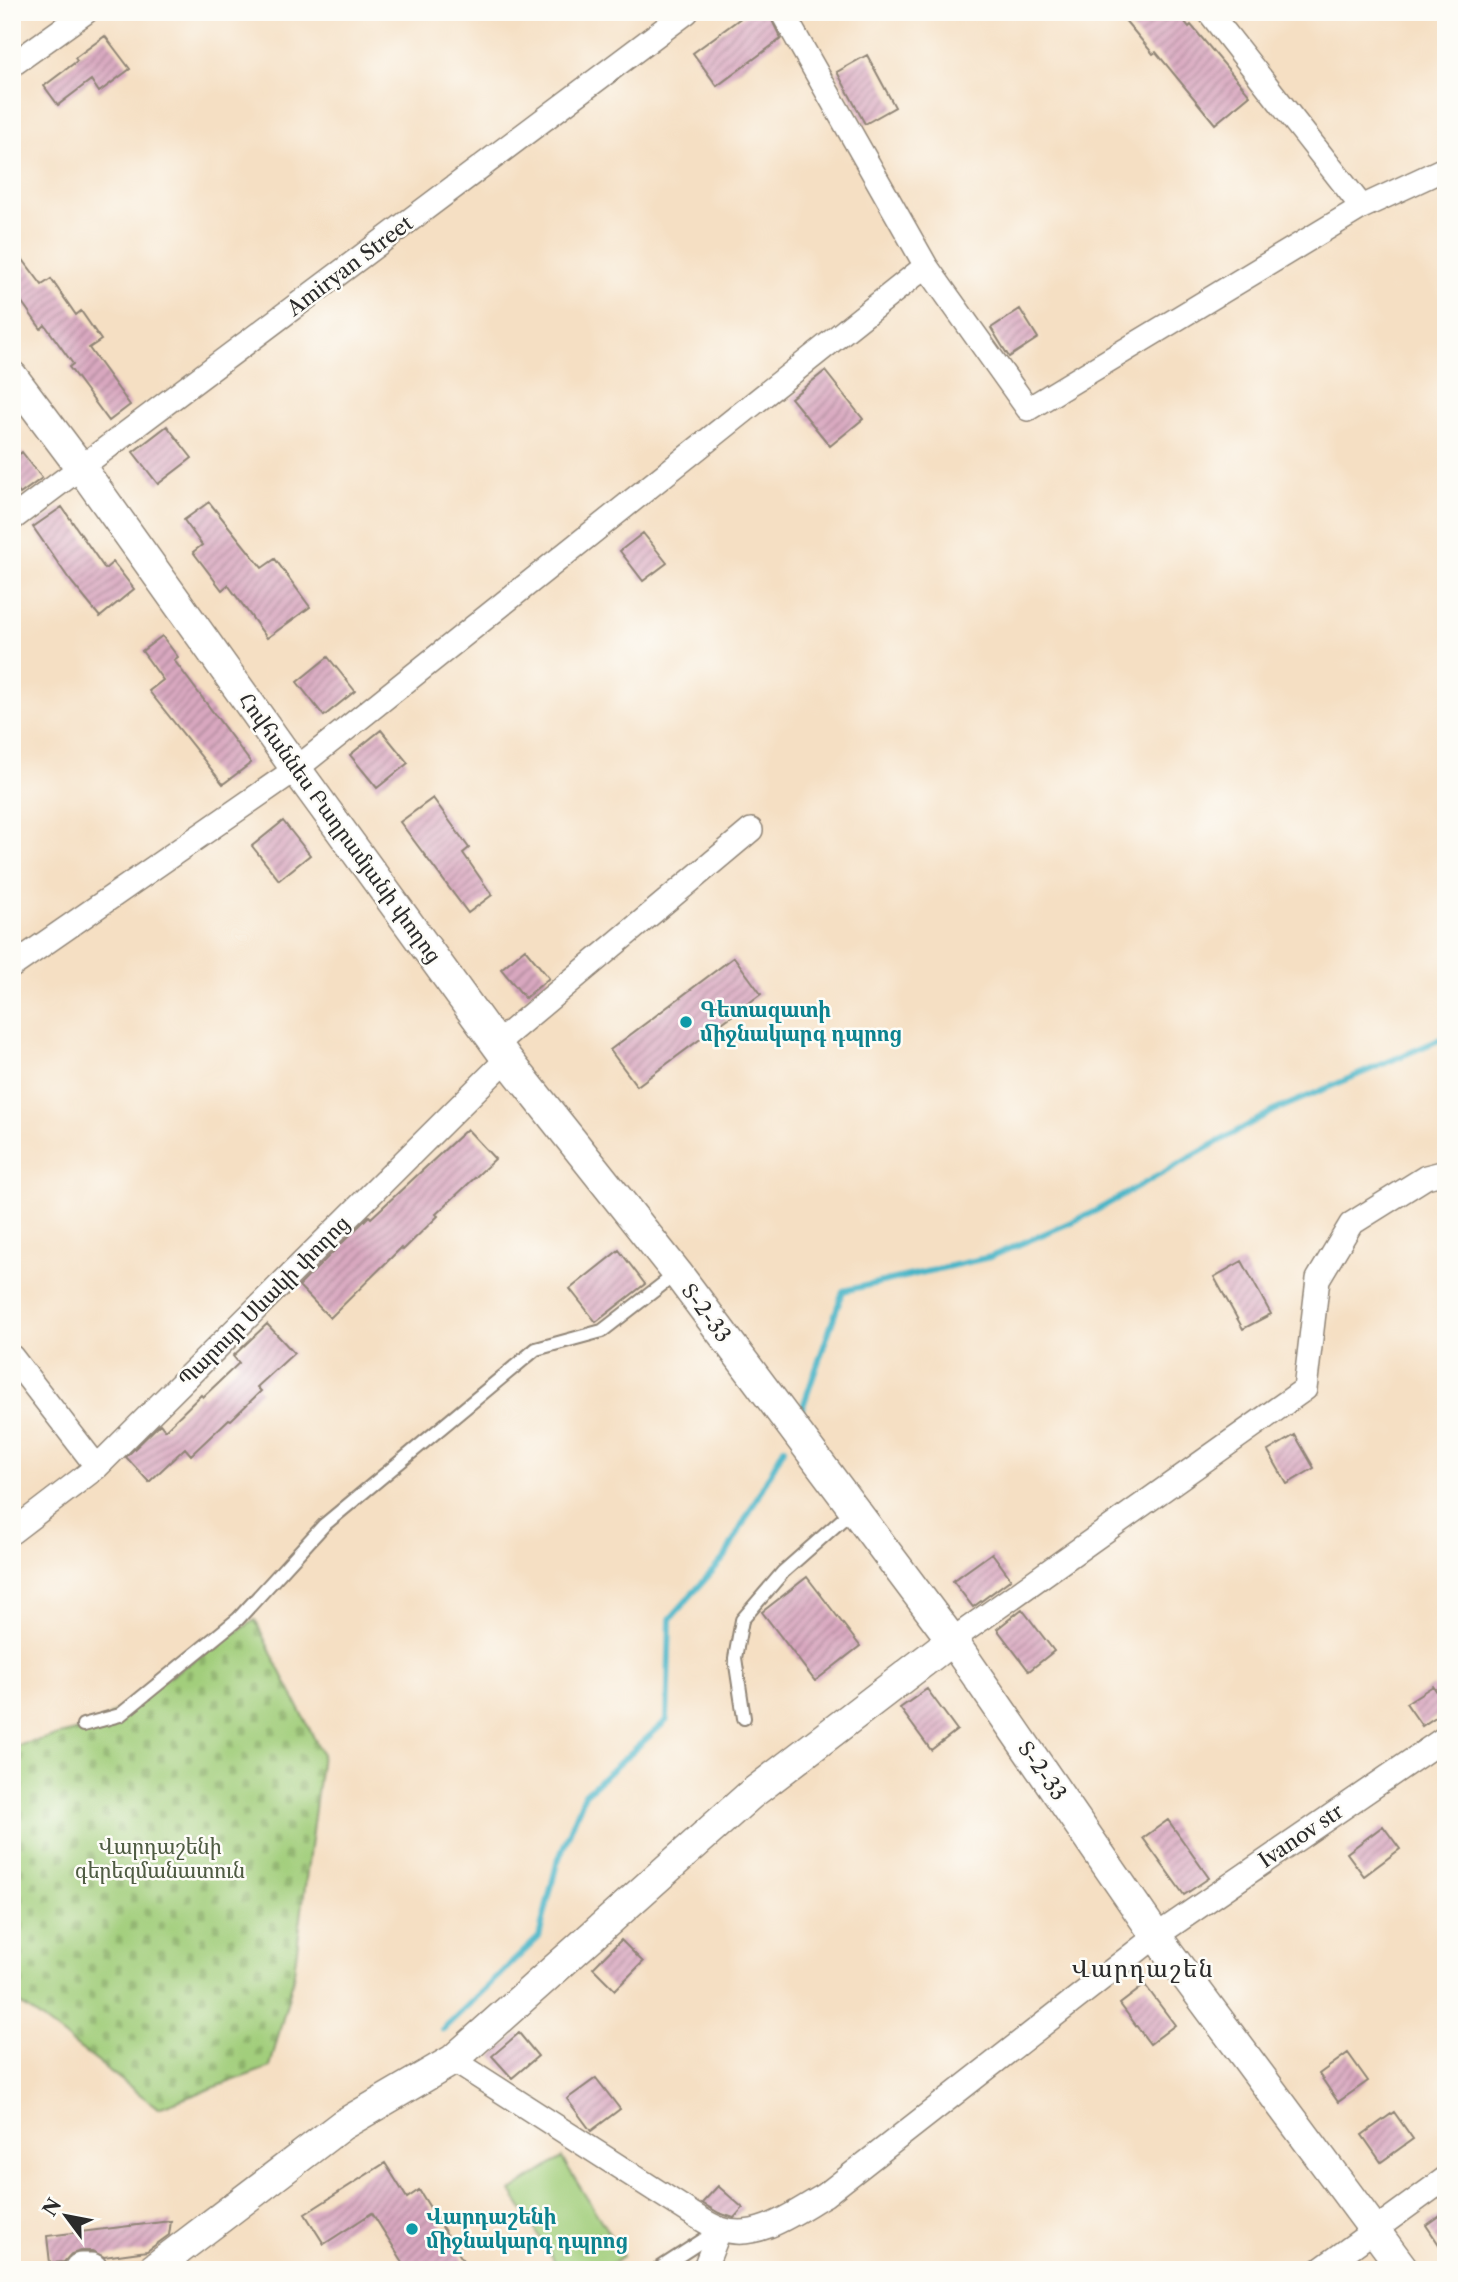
<svg xmlns="http://www.w3.org/2000/svg" width="1458" height="2282" viewBox="0 0 1458 2282" font-family="'Libre Caslon Text','Noto Serif Armenian',serif">
<style>
.cemetery{fill:url(#cemetery-stones);stroke:#667c53;stroke-width:2}
.park{fill:#a2ce7b;stroke:#667c53;stroke-width:2}
.lines{fill:none;stroke-linecap:round;stroke-linejoin:round}
.stream{stroke:#4ab5c7;stroke-width:6}
.building{fill:url(#building-hatch)}
.service-casing{stroke:#908577;stroke-width:16}
.minor-casing{stroke:#908577;stroke-width:26}
.tertiary-casing{stroke:#908577;stroke-width:33}
.secondary-casing{stroke:#908577;stroke-width:37}
.service{stroke:#fff;stroke-width:12}
.minor{stroke:#fff;stroke-width:23}
.tertiary{stroke:#fff;stroke-width:30}
.secondary{stroke:#fff;stroke-width:33}
.culture-dot{fill:#0f9aa8;stroke:#fdfcf7;stroke-width:2.5}
.labels{text-anchor:middle;stroke-width:5;stroke-linejoin:round;paint-order:stroke}
.street-label{font-size:21px;fill:#2b2b2b;stroke:#fdfcf7}
.culture-label{font-size:21px;font-weight:bold;fill:#0d838f;stroke:#fdfcf7;text-anchor:start}
.park-label{font-size:21px;fill:#4f5c43;stroke:#fdfcf7}
.quarter-label{font-size:24px;letter-spacing:2px;fill:#2b2b2b;stroke:#fdfcf7}
</style>
<defs>
<pattern id="cemetery-stones" width="16" height="16" patternUnits="userSpaceOnUse" patternTransform="scale(1.75)"><rect width="16" height="16" fill="#a2ce7b"/><path d="M2 7V4a2 2 0 0 1 4 0v3zM10 15v-3a2 2 0 0 1 4 0v3z" fill="#8cb16a"/></pattern>
<pattern id="building-hatch" width="6" height="6" patternUnits="userSpaceOnUse" patternTransform="scale(1.75)"><rect width="6" height="6" fill="#d9a8c0"/><path d="M-1 1l2-2M0 6l6-6M5 7l2-2" fill="none" stroke="#b0899c"/></pattern>
</defs>
<rect width="100%" height="100%" fill="#fdfcf7"/>
<filter id="ink" filterUnits="userSpaceOnUse"><feTurbulence type="fractalNoise" baseFrequency=".0143" numOctaves="2"/><feDisplacementMap in="SourceGraphic" scale="14" xChannelSelector="R" yChannelSelector="G"/><feConvolveMatrix kernelMatrix="1 2 1 2 8 2 1 2 1" color-interpolation-filters="sRGB"/></filter>
<filter id="wash" filterUnits="userSpaceOnUse"><feTurbulence type="fractalNoise" baseFrequency=".00686" numOctaves="4" result="noise"/><feDisplacementMap in="SourceGraphic" scale="28" xChannelSelector="R" yChannelSelector="G"/><feGaussianBlur stdDeviation="1.57" result="paint"/><feColorMatrix in="noise" values="0 0 0 0 0 0 0 0 0 0 0 0 0 0 0 0 0 1.4 0 .05"/><feComposite in="paint" operator="in"/></filter>
<g filter="url(#wash)">
<rect width="100%" height="100%" fill="#f5dfc3"/>
<path class="cemetery" d="M255,1620L322,1754L293,1980L270,2067L158,2108L27,2008L12,2000V1747L94,1726Z"/>
<path class="park" d="M562,2158L623,2256L601,2270H560L511,2191Z"/>
<g class="lines">
<path class="stream" d="M801,1412L843,1291L990,1257L1090,1214L1271,1112L1446,1037
M443,2029L539,1937L557,1863L585,1794L667,1720L670,1619L725,1557L784,1448"/>
</g>
<g id="blocks">
<path class="building" d="M749,12H768L781,39L717,86L693,53Z
M1132,12H1177L1189,27L1191,25L1250,95L1215,124L1156,52L1153,54L1124,19Z
M105,36L130,69L99,92L91,80L58,105L44,86L77,61L75,58Z
M867,55L895,107L865,124L837,72Z
M12,245L42,285L51,279L76,315L81,311L101,340L89,348L130,405L109,421L69,367L73,364L45,325L41,329L12,288Z
M1020,309L1038,338L1009,357L991,328Z
M825,371L863,419L830,446L791,398Z
M167,426L192,458L158,484L133,452Z
M22,452L42,478L20,494L12,483V460Z
M209,502L262,568L275,559L310,607L267,638L228,585L222,590L193,552L202,545L184,520Z
M62,507L105,569L113,562L134,589L100,617L69,579L33,527Z
M643,533L667,563L643,581L620,551Z
M162,636L178,657L174,660L251,763L223,784L149,691L163,680L142,651Z
M328,657L355,691L324,716L297,682Z
M381,730L408,763L377,788L350,755Z
M433,798L469,848L463,853L492,895L468,913L400,822Z
M283,821L310,855L279,880L252,846Z
M525,949L549,978L525,998L501,969Z
M734,957L761,994L637,1086L610,1050Z
M467,1129L495,1159L436,1214L438,1216L403,1250L401,1248L330,1318L299,1286L369,1216L371,1218Z
M619,1250L645,1284L596,1322L570,1289Z
M1242,1261L1271,1314L1243,1329L1214,1277Z
M267,1324L294,1353L257,1387L261,1391L231,1420L229,1419L191,1455L185,1448L149,1482L126,1457L160,1424L165,1430L201,1395L203,1397L239,1363L233,1356Z
M1295,1435L1314,1468L1287,1484L1268,1451Z
M992,1553L1011,1579L973,1607L953,1581Z
M807,1577L860,1646L815,1681L762,1612Z
M1022,1609L1054,1651L1029,1671L997,1629Z
M1433,1686L1446,1705V1710L1422,1726L1406,1703Z
M927,1689L957,1730L931,1750L900,1708Z
M1168,1820L1209,1878L1184,1895L1143,1838Z
M1383,1826L1400,1849L1364,1876L1347,1853Z
M621,1940L643,1962L615,1990L593,1968Z
M1145,1985L1175,2025L1150,2044L1120,2004Z
M519,2033L538,2056L512,2078L492,2056Z
M1348,2053L1368,2081L1338,2102L1319,2074Z
M596,2078L620,2109L591,2131L567,2099Z
M1394,2112L1413,2139L1381,2162L1362,2135Z
M385,2163L407,2198L419,2190L469,2270H408L372,2213L324,2244L305,2214Z
M718,2186L743,2208L734,2218L719,2213L702,2203Z
M1446,2211V2255L1426,2225Z
M171,2221L169,2235L147,2251L104,2257L92,2251H81L71,2254L64,2262L50,2263L47,2236Z"/>
</g>
</g>
<g filter="url(#ink)">
<use href="#blocks" fill-opacity="0" stroke="#908577" stroke-width="2"/>
<g class="lines">
<g class="service-casing">
<path id="service" d="M744,1718L735,1658L742,1620L783,1572L853,1510
M83,1725L120,1715L238,1619L324,1525L536,1349L602,1331L677,1273
M657,2270L717,2231"/>
</g>
<g class="minor-casing">
<path id="minor" d="M782,12L926,266L1028,409L1362,207L1446,168
M1209,12L1362,207
M12,65L86,12
M12,519L687,12
M12,966L296,769L926,266
M497,1043L751,830
M12,1357L97,1467
M12,1532L97,1467L507,1059
M952,1640L1305,1389L1318,1279L1351,1224L1426,1177L1446,1172
M453,2060L691,2213C701,2219 711,2226 721,2229C757,2242 795,2212 825,2195L1156,1936L1446,1737
M704,2270L720,2229
M1320,2270L1446,2178"/>
</g>
<g class="tertiary-casing">
<path id="tertiary" d="M12,376L82,469L296,769L507,1059L677,1273L952,1640L1156,1936L1404,2270
M152,2270L342,2125L453,2060L750,1795L952,1640"/>
</g>
<g class="secondary-casing">
<path id="secondary" d="M81,2270H91"/>
</g>
<use href="#service" class="service"/>
<use href="#minor" class="minor"/>
<use href="#tertiary" class="tertiary"/>
<use href="#secondary" class="secondary"/>
</g>
</g>
<g class="culture-dot">
<circle cx="686" cy="1022" r="7"/>
<circle cx="412" cy="2229" r="7"/>
</g>
<g class="labels">
<g class="street-label">
<text transform="translate(350 266) rotate(-37)" y="7">Amiryan Street</text>
<text transform="translate(340 828) rotate(54)" y="7">Հովհաննես Բաղրամյանի փողոց</text>
<text transform="translate(264 1301) rotate(-45)" y="7">Պարույր Սևակի փողոց</text>
<text transform="translate(706 1313) rotate(54)" y="7">Տ-2-33</text>
<text transform="translate(1042 1771) rotate(55)" y="7">Տ-2-33</text>
<text transform="translate(1301 1836) rotate(-34)" y="7">Ivanov str</text>
</g>
<g class="culture-label">
<text x="700" y="1017">Գետազատի<tspan x="700" dy="24">միջնակարգ դպրոց</tspan></text>
<text x="426" y="2224">Վարդաշենի<tspan x="426" dy="24">միջնակարգ դպրոց</tspan></text>
</g>
<g class="park-label">
<text x="160" y="1854">Վարդաշենի<tspan x="160" dy="24">գերեզմանատուն</tspan></text>
</g>
<g class="quarter-label">
<text x="1143" y="1977">Վարդաշեն</text>
</g>
</g>
<rect width="1458" height="2282" fill="none" stroke="#fdfcf7" stroke-width="42"/>
<g transform="translate(66 2216) rotate(302)" stroke="#fdfcf7" stroke-width="5" paint-order="stroke">
<path d="M0-5L12 26L0 18L-12 26Z" fill="#2b2b2b"/>
<text y="-10" font-size="19" font-weight="bold" text-anchor="middle" fill="#2b2b2b">N</text>
</g>
</svg>
